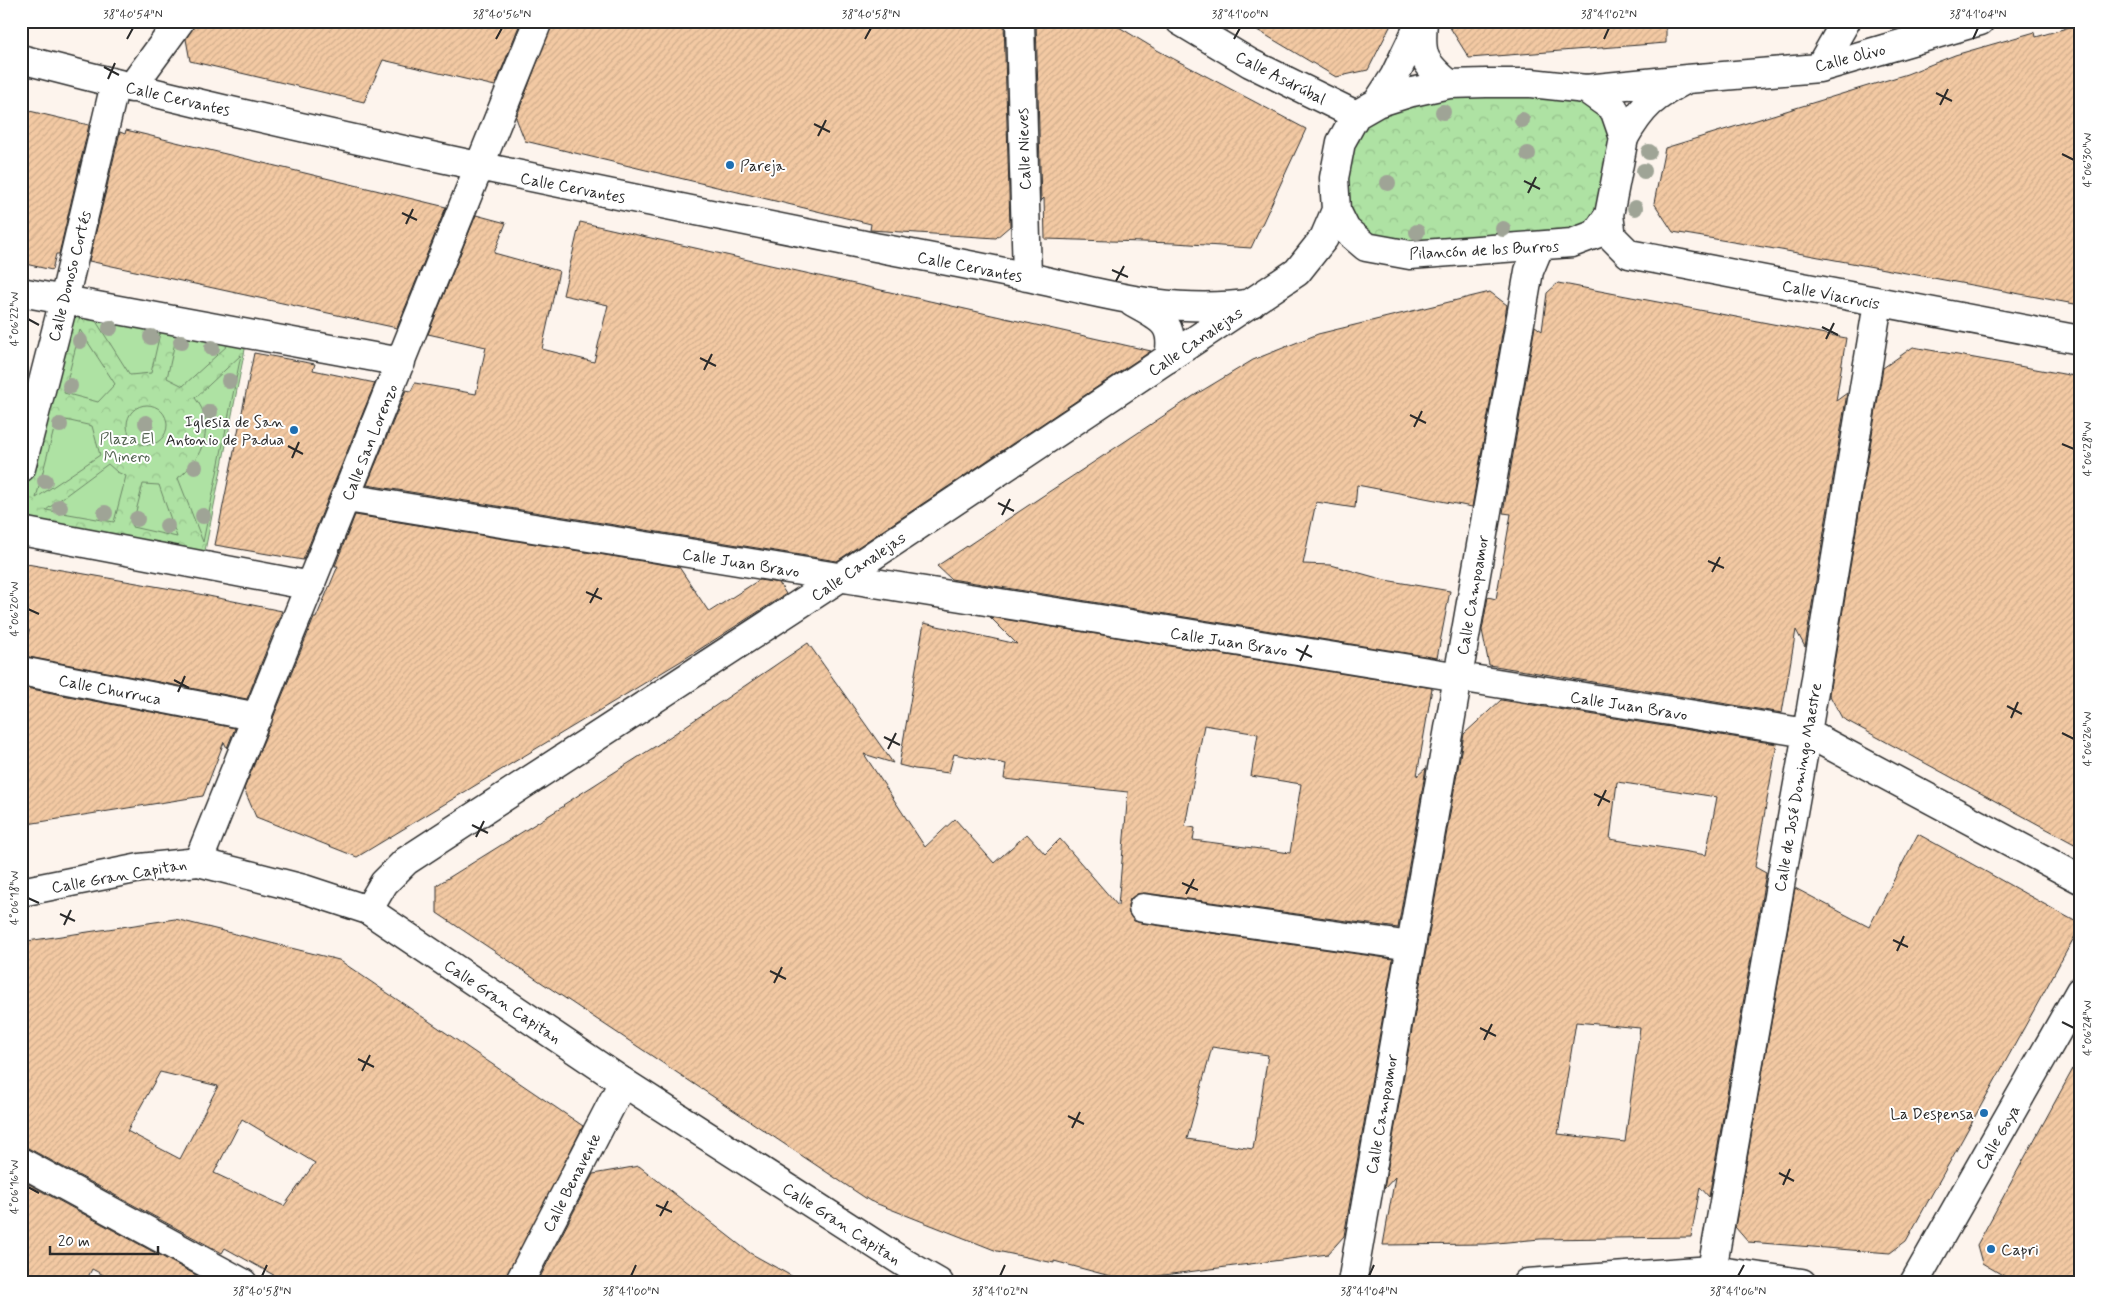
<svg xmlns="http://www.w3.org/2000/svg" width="2101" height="1304" viewBox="0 0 2101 1304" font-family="Mynerve,sans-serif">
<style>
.park{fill:url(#park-crowns);stroke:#6c8667}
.garden{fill:#aee2a3;stroke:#6c8667}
.building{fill:url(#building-hatch);stroke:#2b2b2b;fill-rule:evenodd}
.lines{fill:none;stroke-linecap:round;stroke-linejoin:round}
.minor-casing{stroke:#2b2b2b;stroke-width:31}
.tertiary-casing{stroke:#2b2b2b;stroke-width:31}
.secondary-casing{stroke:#2b2b2b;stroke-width:31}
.minor{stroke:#fff;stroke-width:28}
.tertiary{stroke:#fff;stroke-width:28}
.secondary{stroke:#fff;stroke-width:28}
.tree{fill:#9fa496}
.ticks{fill:none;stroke:#2b2b2b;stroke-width:2}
.poi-dot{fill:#1f6fb2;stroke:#fff;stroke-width:2}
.labels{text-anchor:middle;stroke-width:4;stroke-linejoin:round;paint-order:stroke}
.street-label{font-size:16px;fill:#2b2b2b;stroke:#fff}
.poi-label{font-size:16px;fill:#2b2b2b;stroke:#fff;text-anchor:start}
.park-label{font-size:16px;fill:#52624f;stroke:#fff}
.neatline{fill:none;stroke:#2b2b2b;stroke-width:2}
.ticks-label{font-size:12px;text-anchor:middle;fill:#2b2b2b}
</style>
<defs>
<pattern id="park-crowns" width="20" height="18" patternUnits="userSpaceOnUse" patternTransform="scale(1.25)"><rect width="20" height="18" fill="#aee2a3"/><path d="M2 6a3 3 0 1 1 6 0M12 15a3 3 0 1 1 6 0" fill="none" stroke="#96c28c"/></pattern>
<pattern id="building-hatch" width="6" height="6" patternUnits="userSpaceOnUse" patternTransform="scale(1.25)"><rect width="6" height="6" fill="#f3c9a3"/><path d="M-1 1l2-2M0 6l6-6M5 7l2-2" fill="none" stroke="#d0ad8c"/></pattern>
</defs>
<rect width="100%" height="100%" fill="#fdf4ed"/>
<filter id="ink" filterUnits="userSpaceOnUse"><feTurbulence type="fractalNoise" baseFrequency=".02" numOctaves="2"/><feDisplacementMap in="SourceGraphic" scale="10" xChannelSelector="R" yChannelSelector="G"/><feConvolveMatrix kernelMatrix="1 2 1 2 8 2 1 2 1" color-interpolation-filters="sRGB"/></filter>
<g filter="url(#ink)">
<path class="park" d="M1586,89L1624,138L1596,234L1366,247L1334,178L1341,142L1412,92Z
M64,300L248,334L202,566L21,531V468Z"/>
<path class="garden" d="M94,318L160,333L151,373L130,375Z
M80,330L115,384L98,402L64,393Z
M177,333L228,345L183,386L167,378Z
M241,355L203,542L178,478C202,460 217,424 195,398Z
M127 425a20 20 0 1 1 40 0a20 20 0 1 1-40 0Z
M57,418L92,426L100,455L36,498Z
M108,464L117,472L126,476L114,522L46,510Z
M143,484L159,485L177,537L132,527Z"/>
<path class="building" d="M195,21H521L495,86L383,60L364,102L190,61L186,39Z
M553,21H1004L1010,226L996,238L870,230L871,224L525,141L516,118Z
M1036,21H1109L1157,50L1306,129L1251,248L1175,243L1045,239L1044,198L1041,201Z
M1242,21H1393L1368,70L1336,77Z
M1446,21H1666V43L1469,58Z
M2080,24V305L1781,250L1673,232L1654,203L1665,148L1907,74L1955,55L2035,32L2036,37Z
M21,109L89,125L59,254H56L52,270L21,263Z
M126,130L446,207L397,328L89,261L120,132L125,134Z
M476,215L506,223L494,253L559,271L542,349L594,362L608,305L563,295L580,222L1151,351L837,561L367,485L406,390L411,391L415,383L476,394L486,347L428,334Z
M1558,283L1846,338L1836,401L1847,393L1805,647L1796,630L1782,713L1489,665L1482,630L1488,597L1496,599L1511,514L1503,513L1535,326L1542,331L1547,293Z
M1490,292L1507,305L1472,507L1357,485L1355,508L1316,502L1303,564L1331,565L1385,580L1450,591L1437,658L951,579L937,566L1195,395L1253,360L1318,334Z
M1913,347L2080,377V847L1842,718L1829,694L1883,368Z
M254,353L315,364L313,370L375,383L303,560L215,545Z
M355,515L679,567L709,612L759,580L779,583L786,594L686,658L357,857L256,817L244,789L314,618H316L338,566H335Z
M21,563L189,592L282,611L247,699L24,656L29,630L21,627Z
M990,617L1432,688L1417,776L1426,768L1398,928L1145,893L1137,894L1130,899L1128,905L1129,914L1134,921L1141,923L1393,959L1344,1236L1328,1254L1125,1280L1054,1261V1263L997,1251L870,1201L437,913V885L564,806L563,805L662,742L808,643L893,763L864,754L925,847L955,819L994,863L1027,834L1045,854L1060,839L1118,906L1128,792L1004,779L1006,764L954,754L949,773L915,769L899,765L924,623L1017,644ZM1204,725L1258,734L1251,776L1301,784L1290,853L1193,840L1195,828L1185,826ZM1212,1047L1268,1055L1253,1149L1187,1139Z
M21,687L235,728L227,748L224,742L203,796L21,825Z
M1501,700L1777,744L1755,867L1766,873L1709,1197L1700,1187L1691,1237L1540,1239L1486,1244L1383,1245L1395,1177L1384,1189L1464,734ZM1617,782L1717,797L1706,855L1610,839ZM1576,1022L1640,1028L1625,1142L1558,1134Z
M1918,834L2080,924V927L1906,1241L1890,1253L1748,1242L1735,1227L1795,888L1869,927Z
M175,919L339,960L583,1126L504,1283H288L225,1248L222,1253L28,1148L21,1146V942ZM160,1072L218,1086L180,1159L127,1131ZM242,1119L315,1163L284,1206L214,1173Z
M2080,1056V1283H2016L1982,1263L1977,1245Z
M639,1166L750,1253L804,1283H537L593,1174Z
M21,1180L207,1281L206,1283H119L92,1269L85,1283H21Z"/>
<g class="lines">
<g class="minor-casing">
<path id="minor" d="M1020,21L1027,277
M21,59C307,134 596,191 885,249C933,258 980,267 1028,277C1104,294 1173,315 1252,303
M1819,68L1846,21
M1687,79L1819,68L1980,21
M131,88L180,21
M1586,89L1687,79C1654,96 1642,106 1624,138
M21,292L401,362
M1133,303C1162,319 1175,323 1169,358
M21,468L64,300L115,84
M347,498L1807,733L2080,879
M21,531L311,586
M21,671L258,717
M198,862L538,21
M1143,908L1411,946
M21,1162L243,1283
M1712,1270L1807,733L1878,303
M519,1283L623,1082
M1352,1283L1529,271L1539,247
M1914,1283L2080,991"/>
</g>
<g class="tertiary-casing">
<path id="tertiary" d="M1180,21L1250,63L1356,115
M21,892L140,868L198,862L304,889L368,910"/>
</g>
<g class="secondary-casing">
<path id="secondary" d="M1423,22C1420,56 1423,62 1449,84
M1377,103L1394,77L1421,21
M1609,215L1596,234L1572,243L1410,255L1366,247L1346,230L1336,210L1334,178L1341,142L1356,115L1377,103L1412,92L1449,84L1486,83H1531L1586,89L1614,109L1624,138L1609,215L1612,237L1629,254L2080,340
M939,1283L906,1264L623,1082L368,910L384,883L406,861L841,577L1297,272L1324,238L1336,210
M1527,1283L1712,1270L1802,1283"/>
</g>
<use href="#minor" class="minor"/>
<use href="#tertiary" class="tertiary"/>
<use href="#secondary" class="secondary"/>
</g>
<g class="tree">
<circle cx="1443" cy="112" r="8"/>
<circle cx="1522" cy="120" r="8"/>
<circle cx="1649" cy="152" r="8"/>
<circle cx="1528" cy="154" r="8"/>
<circle cx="1644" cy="171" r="8"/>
<circle cx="1388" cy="183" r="8"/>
<circle cx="1635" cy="208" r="8"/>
<circle cx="1503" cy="229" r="8"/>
<circle cx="1417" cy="232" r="8"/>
<circle cx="110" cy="328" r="8"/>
<circle cx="151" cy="337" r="8"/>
<circle cx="80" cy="341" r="8"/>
<circle cx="181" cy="342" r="8"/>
<circle cx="212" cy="348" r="8"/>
<circle cx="229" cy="381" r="8"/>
<circle cx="70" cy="386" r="8"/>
<circle cx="210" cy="412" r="8"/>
<circle cx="146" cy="423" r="8"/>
<circle cx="60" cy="425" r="8"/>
<circle cx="195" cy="467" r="8"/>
<circle cx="45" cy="481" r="8"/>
<circle cx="60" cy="507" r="8"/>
<circle cx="105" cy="513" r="8"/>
<circle cx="203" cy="516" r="8"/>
<circle cx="137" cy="519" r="8"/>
<circle cx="167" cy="526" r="8"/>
</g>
</g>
<path class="ticks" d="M127,39L133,28M496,39L502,28M865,39L871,28M1234,39L1240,28M1604,39L1609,28M1973,39L1978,28M104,67L119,75M108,79L115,63M1936,93L1952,101M1940,105L1948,89M814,124L830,132M818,136L826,120M2062,154L2074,160M1524,181L1540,189M1528,193L1536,177M402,213L417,220M406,224L413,209M1112,270L1128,277M1116,281L1124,266M28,319L39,325M1822,327L1838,335M1826,339L1834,323M700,358L716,366M704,370L712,354M1410,415L1426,423M1414,427L1422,411M2062,444L2074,449M288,446L303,454M292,458L299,442M998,503L1014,511M1002,515L1010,499M1708,561L1724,568M1712,572L1720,557M586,592L602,599M590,603L598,588M28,609L39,614M1296,649L1312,657M1300,661L1308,645M174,680L189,688M178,692L185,676M2007,706L2022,714M2011,718L2018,702M2062,733L2074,739M884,737L900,745M888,749L896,733M1594,794L1610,802M1598,806L1606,790M472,825L488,833M476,837L484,821M1182,883L1198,890M1186,894L1194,879M28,898L39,903M60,914L75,921M64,925L71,910M1893,940L1908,947M1897,951L1904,936M770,971L786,979M774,983L782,967M2062,1022L2074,1028M1480,1028L1496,1036M1484,1040L1492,1024M358,1059L374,1067M362,1071L370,1055M1068,1116L1084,1124M1072,1128L1080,1112M1779,1173L1794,1181M1783,1185L1790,1169M28,1187L39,1193M656,1205L672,1212M660,1216L668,1201M262,1276L267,1265M631,1276L636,1265M1000,1276L1005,1265M1369,1276L1374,1265M1738,1276L1744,1265"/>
<g class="poi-dot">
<circle cx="730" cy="165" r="5"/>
<circle cx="294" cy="430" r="5"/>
<circle cx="1984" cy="1113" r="5"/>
<circle cx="1991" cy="1249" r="5"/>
</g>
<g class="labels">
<g class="street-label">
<text transform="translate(1850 57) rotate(-14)" y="6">Calle Olivo</text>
<text transform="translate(1281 77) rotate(27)" y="6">Calle Asdrúbal</text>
<text transform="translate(178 98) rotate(13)" y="6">Calle Cervantes</text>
<text transform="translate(1023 149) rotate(-92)" y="6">Calle Nieves</text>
<text transform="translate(573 187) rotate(11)" y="6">Calle Cervantes</text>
<text transform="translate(1484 249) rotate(-3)" y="6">Pilancón de los Burros</text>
<text transform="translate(970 266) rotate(11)" y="6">Calle Cervantes</text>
<text transform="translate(69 276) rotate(-76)" y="6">Calle Donoso Cortés</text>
<text transform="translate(1831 294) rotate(11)" y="6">Calle Viacrucis</text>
<text transform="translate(1195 341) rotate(-34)" y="6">Calle Canalejas</text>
<text transform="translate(369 442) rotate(-68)" y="6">Calle San Lorenzo</text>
<text transform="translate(741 562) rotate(9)" y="6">Calle Juan Bravo</text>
<text transform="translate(858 566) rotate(-34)" y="6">Calle Canalejas</text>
<text transform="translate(1472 595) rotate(-80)" y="6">Calle Campoamor</text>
<text transform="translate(1229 641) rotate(9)" y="6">Calle Juan Bravo</text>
<text transform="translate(110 689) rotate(11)" y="6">Calle Churruca</text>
<text transform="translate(1629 705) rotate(9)" y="6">Calle Juan Bravo</text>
<text transform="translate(1797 787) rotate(-80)" y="6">Calle de José Domingo Maestre</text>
<text transform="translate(119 875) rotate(-10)" y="6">Calle Gran Capitan</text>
<text transform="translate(503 1001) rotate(34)" y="6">Calle Gran Capitan</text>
<text transform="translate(1381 1114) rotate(-80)" y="6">Calle Campoamor</text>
<text transform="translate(1997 1137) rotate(-60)" y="6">Calle Goya</text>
<text transform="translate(571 1182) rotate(-63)" y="6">Calle Benavente</text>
<text transform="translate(842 1223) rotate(33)" y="6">Calle Gran Capitan</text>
</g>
<g class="poi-label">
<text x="740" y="171">Pareja</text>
<text x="284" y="427" text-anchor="end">Iglesia de San<tspan x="284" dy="18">Antonio de Padua</tspan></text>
<text x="1974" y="1119" text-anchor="end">La Despensa</text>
<text x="2001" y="1255">Capri</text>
</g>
<g class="park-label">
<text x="127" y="444">Plaza El<tspan x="127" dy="18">Minero</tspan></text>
</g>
</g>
<rect width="2101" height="1304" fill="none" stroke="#fff" stroke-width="55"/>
<path d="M50 1246v8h108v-8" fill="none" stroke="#2b2b2b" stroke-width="2.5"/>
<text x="58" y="1246" font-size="15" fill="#2b2b2b" stroke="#ffffff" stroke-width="4" paint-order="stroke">20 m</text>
<rect x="28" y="28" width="2046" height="1248" class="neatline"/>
<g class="ticks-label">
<text x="133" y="18">38°40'54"N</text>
<text x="502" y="18">38°40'56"N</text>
<text x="871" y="18">38°40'58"N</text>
<text x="1240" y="18">38°41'00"N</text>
<text x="1609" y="18">38°41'02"N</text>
<text x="1978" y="18">38°41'04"N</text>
<text transform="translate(2087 160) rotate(-90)" y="4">4°06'30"W</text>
<text transform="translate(14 319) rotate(-90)" y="4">4°06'22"W</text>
<text transform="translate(2087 449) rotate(-90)" y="4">4°06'28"W</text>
<text transform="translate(14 609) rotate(-90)" y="4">4°06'20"W</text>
<text transform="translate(2087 739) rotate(-90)" y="4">4°06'26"W</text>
<text transform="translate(14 898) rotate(-90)" y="4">4°06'18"W</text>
<text transform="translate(2087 1028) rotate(-90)" y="4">4°06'24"W</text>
<text transform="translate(14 1187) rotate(-90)" y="4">4°06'16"W</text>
<text x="262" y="1295">38°40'58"N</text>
<text x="631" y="1295">38°41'00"N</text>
<text x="1000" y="1295">38°41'02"N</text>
<text x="1369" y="1295">38°41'04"N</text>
<text x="1738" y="1295">38°41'06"N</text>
</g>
</svg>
